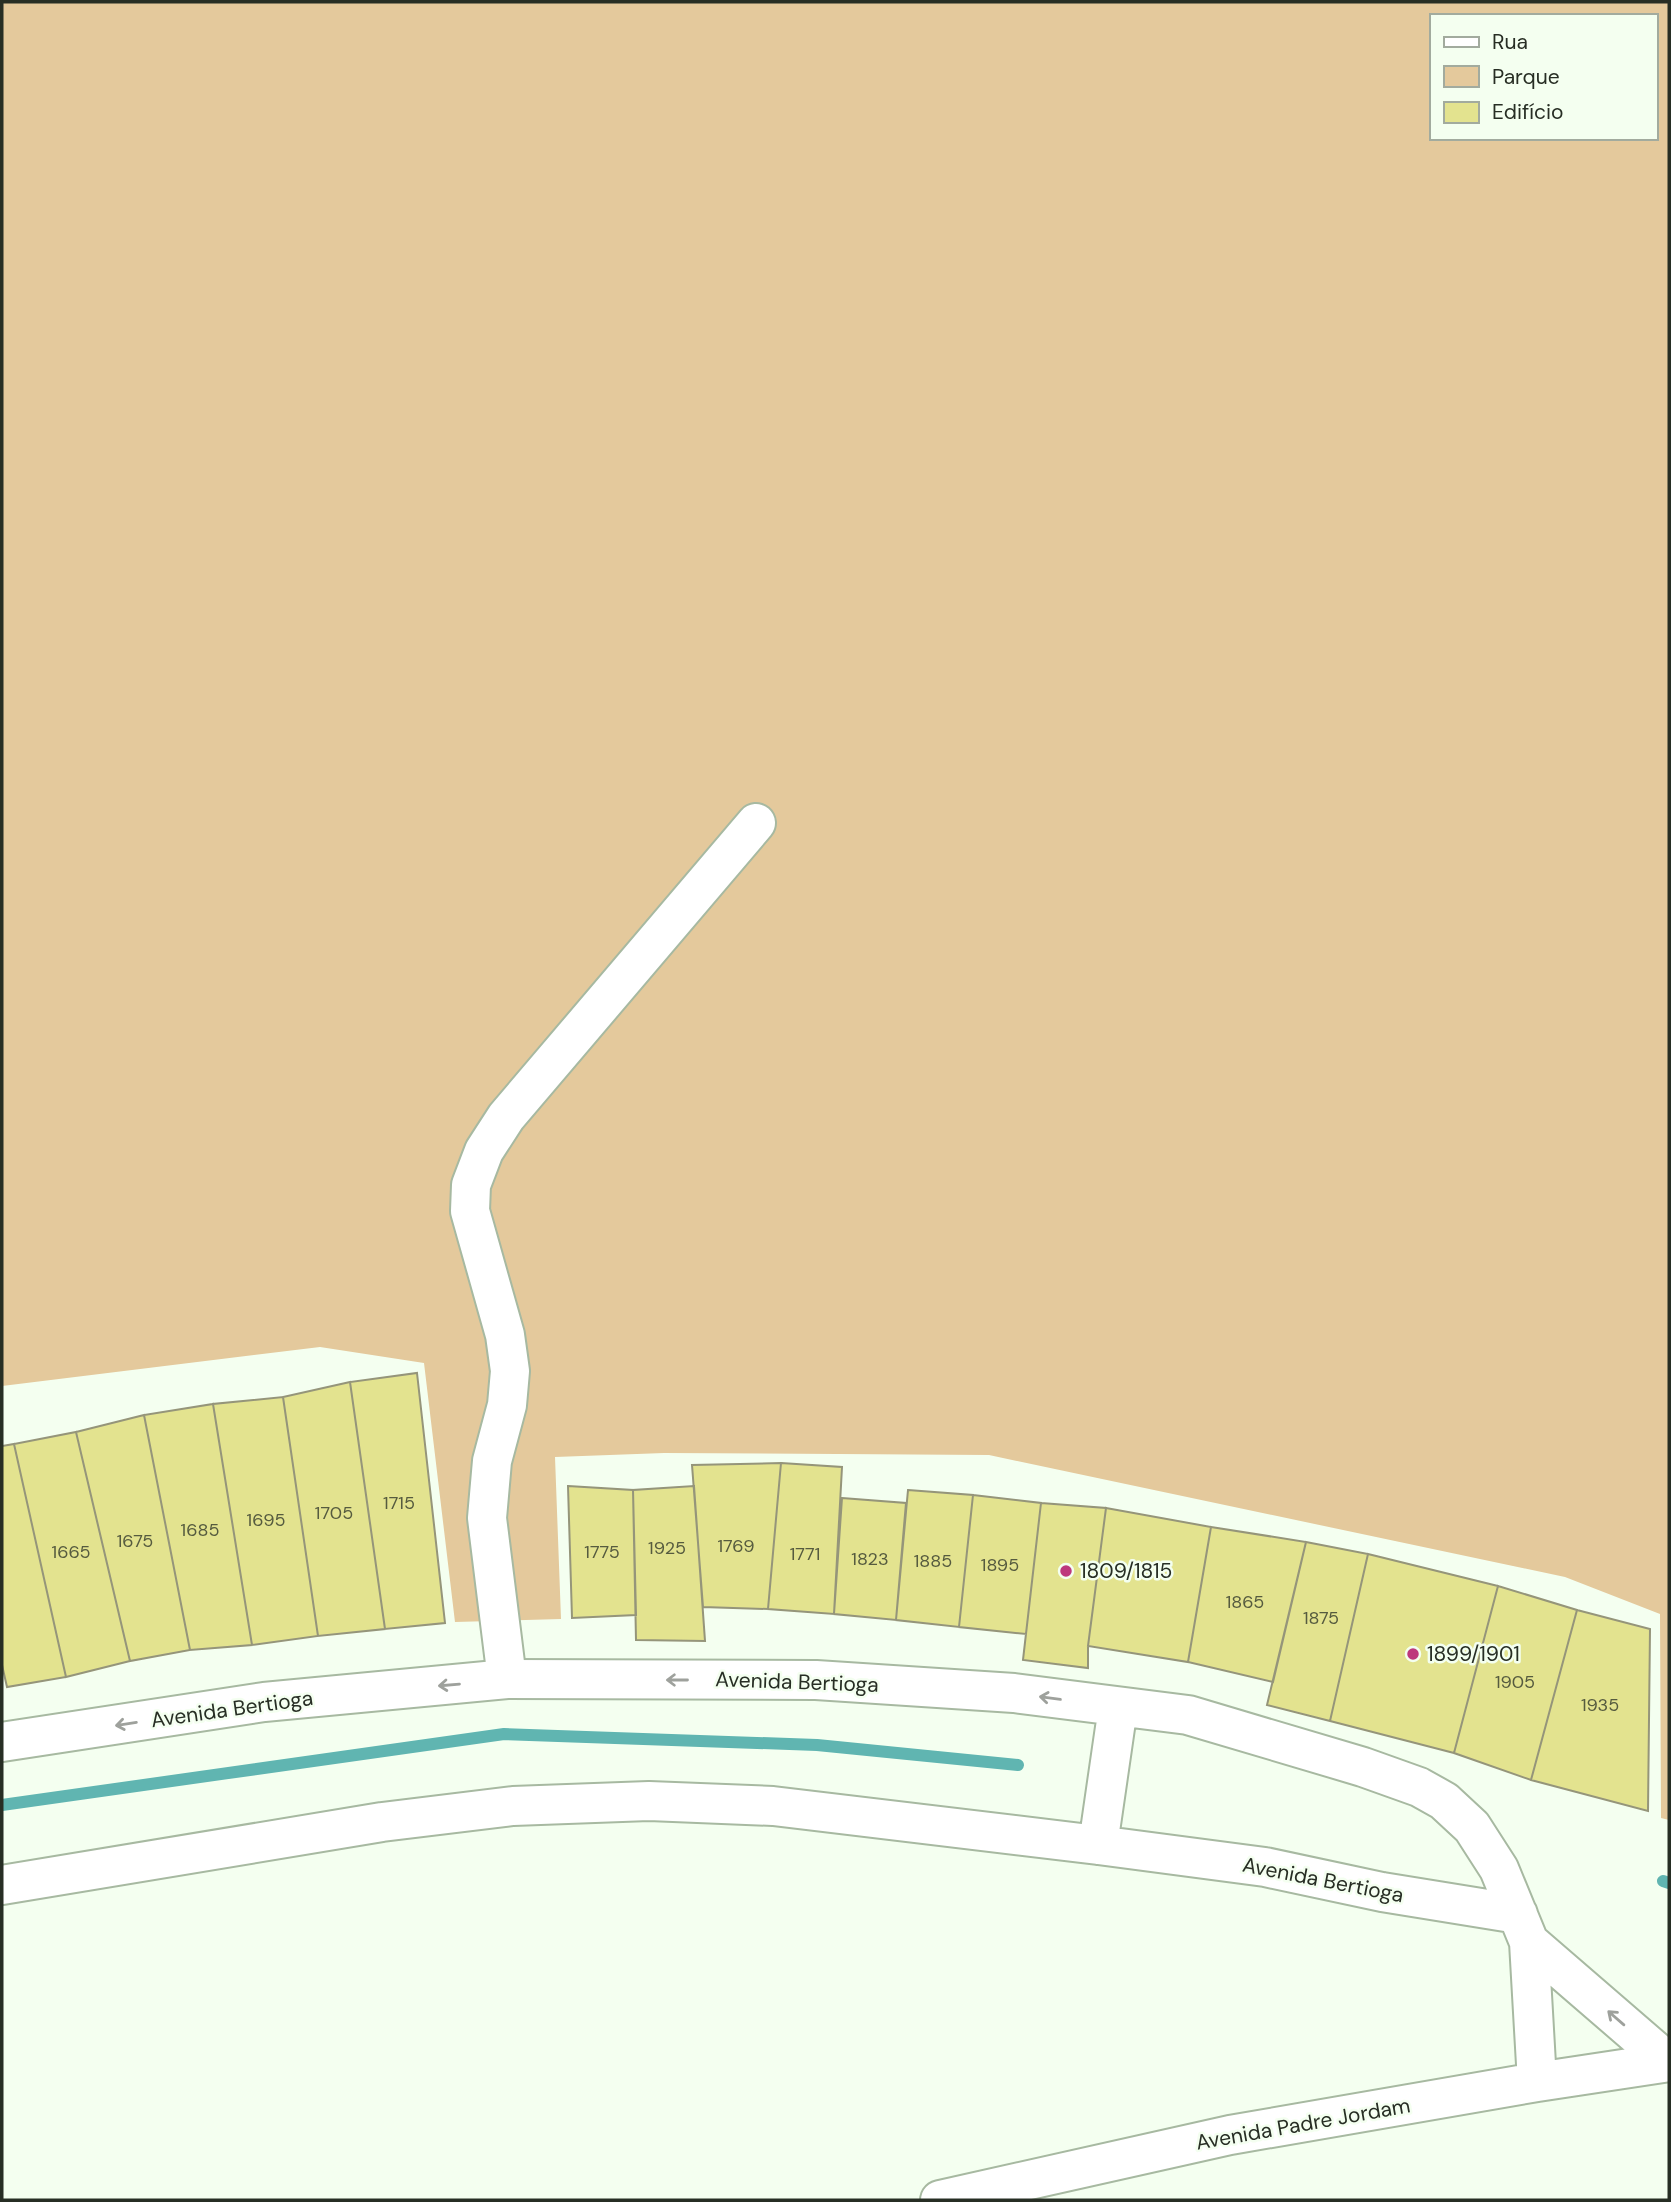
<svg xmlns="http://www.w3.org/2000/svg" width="1671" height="2202" viewBox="0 0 1671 2202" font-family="'DM Sans',sans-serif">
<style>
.green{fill:#e4c99c;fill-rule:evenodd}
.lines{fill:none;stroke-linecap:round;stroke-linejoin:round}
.stream{stroke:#60b5b1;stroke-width:12}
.building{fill:#e3e38f;stroke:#95957a;stroke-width:2}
.minor-casing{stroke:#a7b9a1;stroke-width:42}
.tertiary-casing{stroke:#a7b9a1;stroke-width:42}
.minor{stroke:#fff;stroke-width:38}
.tertiary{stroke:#fff;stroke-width:38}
.oneway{stroke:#9ea19c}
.poi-dot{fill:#bd387c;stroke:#f4fff0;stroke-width:2.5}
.labels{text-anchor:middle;stroke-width:5;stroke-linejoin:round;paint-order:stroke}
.number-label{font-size:18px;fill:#565b3f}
.poi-label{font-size:21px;fill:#272e24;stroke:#f4fff0;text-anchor:start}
.street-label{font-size:21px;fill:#272e24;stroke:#f4fff0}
</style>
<rect width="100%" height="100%" fill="#f4fff0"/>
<path class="green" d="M2,2H1669V1820L1661,1818L1660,1614L1565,1577L989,1455L664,1453L555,1457L561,1619L455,1622L424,1363L320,1347L2,1386ZM1431,16H1655V138H1431Z"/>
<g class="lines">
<path class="stream" d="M2,1805L504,1734L817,1745L1018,1765
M1663,1881L1669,1883"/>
</g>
<path class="building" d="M417,1373L445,1623L385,1629L350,1382Z
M350,1382L385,1629L318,1636L283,1397Z
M283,1397L318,1636L252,1645L213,1404Z
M213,1404L252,1645L190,1650L144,1415Z
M144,1415L190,1650L130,1661L76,1432Z
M76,1432L130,1661L66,1677L14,1444Z
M14,1444L66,1677L7,1687L2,1665V1446Z
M781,1463L842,1467L834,1614L768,1609Z
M781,1463L768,1609L703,1607L692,1465Z
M568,1486L633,1490L636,1615L572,1618Z
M694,1486L705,1641L636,1640L633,1490Z
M908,1490L973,1495L959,1627L896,1620Z
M973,1495L1041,1503L1026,1634L959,1627Z
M842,1498L906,1503L896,1620L834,1614Z
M1041,1503L1106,1508L1088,1646V1668L1023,1660Z
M1106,1508L1211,1527L1188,1662L1088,1646Z
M1211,1527L1306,1542L1273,1682L1188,1662Z
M1306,1542L1368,1554L1330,1721L1267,1705Z
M1368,1554L1498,1586L1454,1753L1330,1721Z
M1498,1586L1577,1610L1531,1780L1454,1753Z
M1577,1610L1650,1629L1648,1811L1531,1780Z"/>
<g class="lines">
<g class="minor-casing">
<path id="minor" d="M507,1679L487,1518L492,1461L507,1405L510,1371L505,1335L470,1211L471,1185L484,1151L506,1117L756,823"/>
</g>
<g class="tertiary-casing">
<path id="tertiary" d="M2,1742L264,1702L507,1679L816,1680L1014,1693L1188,1715L1363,1767L1419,1787L1444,1801L1472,1827L1499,1869L1529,1942L1537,2082
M1098,1845L1118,1707
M2,1885L382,1822L513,1806L649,1801L773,1806L1098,1845L1265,1867L1382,1892L1518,1914
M1529,1942L1668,2062
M940,2200L1230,2135L1537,2082L1669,2062"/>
</g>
<use href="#minor" class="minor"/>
<use href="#tertiary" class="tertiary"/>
</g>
<defs><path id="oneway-shaft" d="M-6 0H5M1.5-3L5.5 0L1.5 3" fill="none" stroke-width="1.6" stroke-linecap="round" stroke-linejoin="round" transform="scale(1.75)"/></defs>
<g class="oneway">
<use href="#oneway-shaft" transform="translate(677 1680) rotate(-180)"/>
<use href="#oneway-shaft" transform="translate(449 1685) rotate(175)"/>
<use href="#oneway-shaft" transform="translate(1050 1698) rotate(-172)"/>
<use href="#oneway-shaft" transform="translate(126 1724) rotate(171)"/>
<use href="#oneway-shaft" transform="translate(1616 2018) rotate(-139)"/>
</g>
<g class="poi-dot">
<circle cx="1066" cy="1571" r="7"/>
<circle cx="1413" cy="1654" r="7"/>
</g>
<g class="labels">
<g class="number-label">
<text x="399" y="1509">1715</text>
<text x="334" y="1519">1705</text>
<text x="266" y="1526">1695</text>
<text x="200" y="1536">1685</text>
<text x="135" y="1547">1675</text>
<text x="736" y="1552">1769</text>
<text x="667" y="1554">1925</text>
<text x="71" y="1558">1665</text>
<text x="602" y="1558">1775</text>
<text x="805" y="1560">1771</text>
<text x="870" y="1565">1823</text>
<text x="933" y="1567">1885</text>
<text x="1000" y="1571">1895</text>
<text x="1245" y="1608">1865</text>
<text x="1321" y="1624">1875</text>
<text x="1515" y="1688">1905</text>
<text x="1600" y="1711">1935</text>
</g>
<g class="poi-label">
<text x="1080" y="1578">1809/1815</text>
<text x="1427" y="1661">1899/1901</text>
</g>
<g class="street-label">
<text transform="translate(797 1682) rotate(2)" y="7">Avenida Bertioga</text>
<text transform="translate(232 1709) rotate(-8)" y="7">Avenida Bertioga</text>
<text transform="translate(1323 1880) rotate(11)" y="7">Avenida Bertioga</text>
<text transform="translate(1303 2124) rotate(-10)" y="7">Avenida Padre Jordam</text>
</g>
</g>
<rect width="1671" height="2202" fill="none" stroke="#272e24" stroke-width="7"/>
<rect x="1430" y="14" width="228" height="126" fill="#f4fff0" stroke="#a2ab9e" stroke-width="2"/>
<rect x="1444" y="37" width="35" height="10" fill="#ffffff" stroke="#a2ab9e" stroke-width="2"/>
<text x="1492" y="49" font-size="21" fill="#272e24">Rua</text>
<rect x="1444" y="66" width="35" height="21" fill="#e4c99c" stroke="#a2ab9e" stroke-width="2"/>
<text x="1492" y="84" font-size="21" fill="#272e24">Parque</text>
<rect x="1444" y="102" width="35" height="21" fill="#e3e38f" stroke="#a2ab9e" stroke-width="2"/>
<text x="1492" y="119" font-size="21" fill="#272e24">Edifício</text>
</svg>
